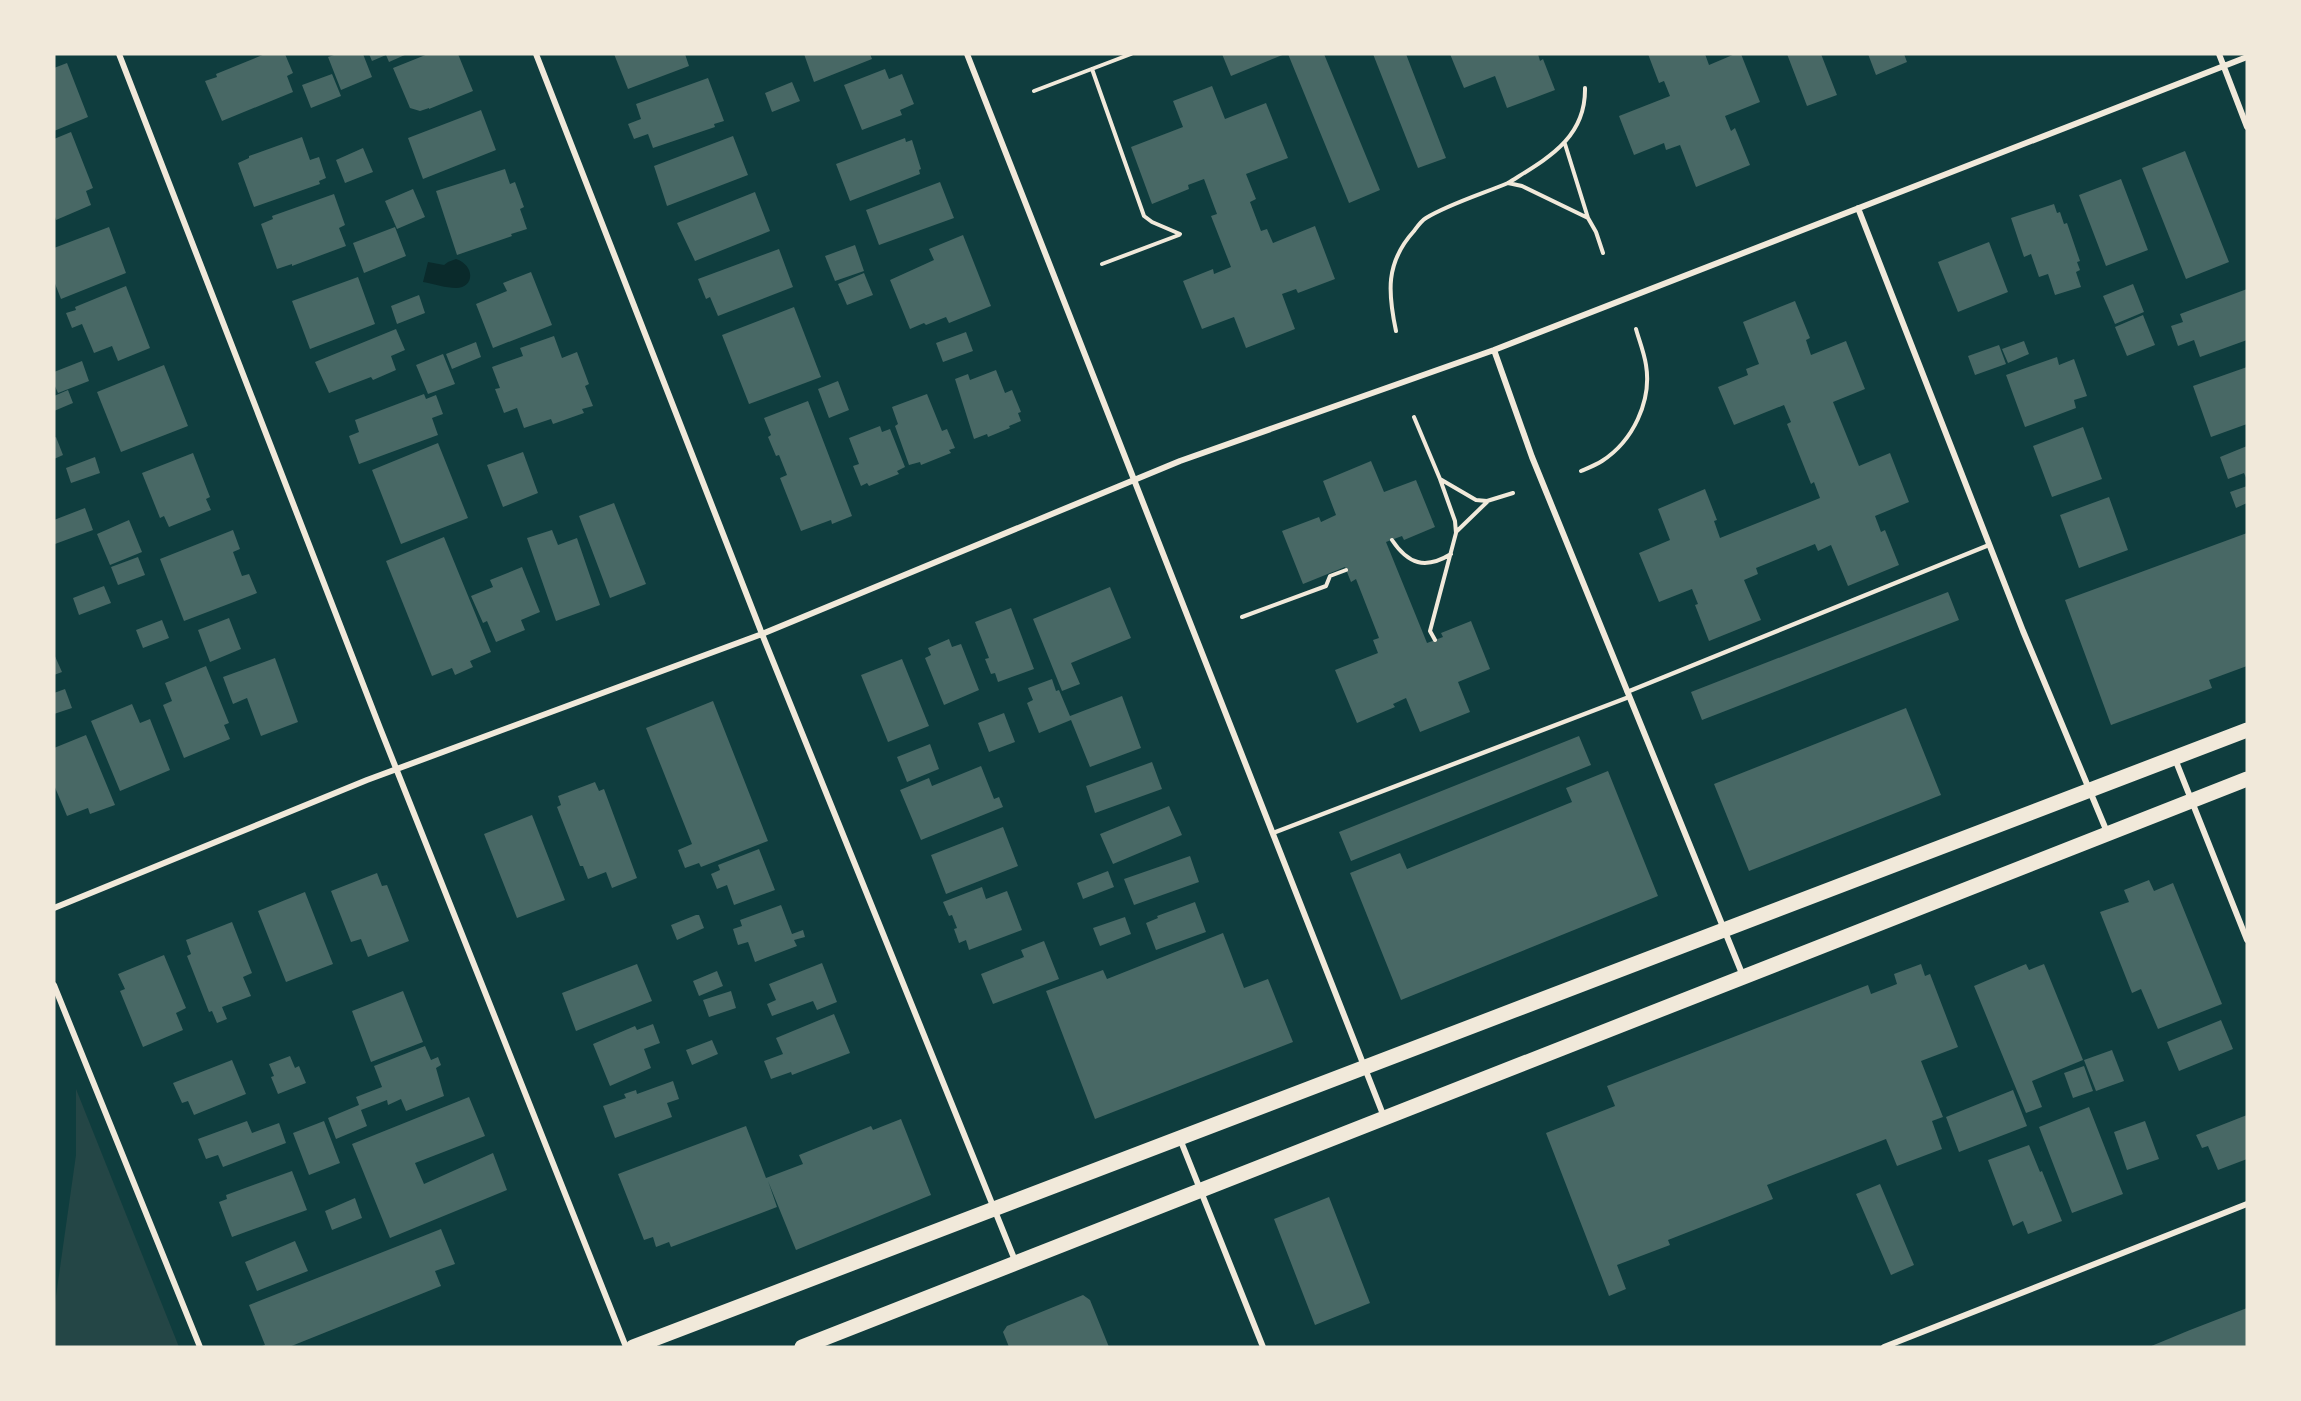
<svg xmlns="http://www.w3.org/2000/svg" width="2301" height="1401" viewBox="0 0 2301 1401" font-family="'Golos Text',sans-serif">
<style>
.green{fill:#244646}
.water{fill:#0a2a2b}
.building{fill:#486865}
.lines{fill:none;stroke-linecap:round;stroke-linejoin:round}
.path{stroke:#f1e9da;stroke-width:4}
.service{stroke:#f1e9da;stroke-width:4.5}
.minor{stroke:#f1e9da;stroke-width:6}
.primary{stroke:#f1e9da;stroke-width:15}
</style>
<rect width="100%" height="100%" fill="#0f3d3e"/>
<path class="green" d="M76,1089L179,1347H54V1310L76,1155Z"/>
<path class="water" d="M456,259C475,265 475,288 456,288C446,288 434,284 423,282L428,262L444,265L448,262Z"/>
<path class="building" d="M265,54H285L293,73L287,76L293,92L222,121L205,81L217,77L216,74Z
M337,54H363L372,77L341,90L328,57Z
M369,54H407L389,62L386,55L372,61Z
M428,54H458L473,91L429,109V108L420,111L410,108L393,68Z
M614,54H685L689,66L628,89Z
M804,54H870L872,59L814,82Z
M1222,54H1285L1231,76Z
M1288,54H1324L1380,190L1349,203Z
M1373,54H1406L1446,158L1418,168Z
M1450,54H1538L1540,61L1543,59L1555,90L1507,108L1495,76L1464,88Z
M1648,54H1705L1709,65L1735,54H1741L1760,102L1725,116L1731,131L1735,128L1750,165L1696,187L1680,145L1666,150L1664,143L1634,155L1619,116L1670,96L1664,81L1659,83Z
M1787,54H1821L1837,95L1807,106Z
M1868,54H1904L1907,62L1876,75Z
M67,63L88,117L54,131V68Z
M885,69L889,79L902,74L914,104L900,110L902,115L862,130L844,85Z
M332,74L341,96L311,108L302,85Z
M708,78L724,121L714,124L715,127L653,148L648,134L634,139L628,124L641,119L636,104Z
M792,82L800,101L772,112L765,93Z
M1212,86L1225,119L1266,103L1288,158L1246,174L1256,199L1250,202L1261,231L1267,229L1273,243L1315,226L1335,279L1298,293L1296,289L1282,294L1295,329L1246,348L1234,317L1202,329L1183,281L1213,269L1214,274L1231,267L1211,216L1217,214L1204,179L1188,185L1189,189L1152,204L1131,147L1183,127L1173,101Z
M481,110L496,150L423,179L408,138Z
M71,132L93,188L86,191L91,205L56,220L54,214V139Z
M733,136L748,175L667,206L654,166Z
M302,137L310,160L319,157L326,178L319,181L320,184L254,207L238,163L249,158V156Z
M905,138L906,142L912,140L921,169L919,170L920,174L850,201L836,164Z
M363,148L373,172L345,183L336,160Z
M2185,151L2229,262L2186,279L2142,168Z
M505,169L510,184L515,182L524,207L520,209L527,229L511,234L512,236L457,255L436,191Z
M2121,179L2148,250L2106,266L2079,195Z
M940,182L954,218L879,245L866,210Z
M413,189L425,217L397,229L385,201Z
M755,192L770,231L695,261L677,223Z
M334,194L345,225L339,228L346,246L292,266V264L277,269L261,224L273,219L272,216Z
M2054,204L2057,213L2060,212L2064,224L2067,223L2080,261L2077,262L2080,270L2076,272L2081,287L2055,295L2048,274L2039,277L2031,254L2024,257L2011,218Z
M109,227L126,273L61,299L54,281V248Z
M395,227L406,256L364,273L353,243Z
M963,235L991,306L949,323L946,317L926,325L924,323L910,329L890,280L934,260L929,249Z
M1989,242L2008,292L1958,312L1938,262Z
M855,245L864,271L835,281L825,256Z
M779,249L793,287L718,316L710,297L706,299L698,279Z
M531,272L552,325L493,348L476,304L507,291L503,283Z
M864,273L873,295L847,305L838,284Z
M358,277L375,324L310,349L292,301Z
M2133,284L2144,312L2115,324L2103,296Z
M126,286L150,348L118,361L112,346L94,353L82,324L72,328L66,313L76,310L75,307Z
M2247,289V340L2200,357L2194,340L2178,346L2171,326L2183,322L2180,314Z
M419,295L425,313L397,324L391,306Z
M1795,301L1810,338L1806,340L1811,355L1846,341L1865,389L1833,402L1859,466L1890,453L1909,502L1875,516L1881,532L1885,530L1899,565L1848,586L1831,545L1818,551L1815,544L1756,568L1758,574L1744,580L1761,620L1709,641L1695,605L1698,604L1692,589L1659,602L1639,553L1670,540L1658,509L1705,489L1717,520L1714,521L1720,538L1820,498L1814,482L1811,484L1787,424L1791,422L1784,405L1734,425L1718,387L1748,375L1746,369L1759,364L1743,322Z
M794,307L821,377L749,404L722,335Z
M2143,315L2155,345L2127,356L2115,327Z
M396,329L405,350L391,356L396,370L373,380L371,377L329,393L315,362Z
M966,332L973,351L943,362L936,343Z
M554,336L562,358L577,352L589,384L585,386L593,406L582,409L584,413L553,424L551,419L524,428L517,408L504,413L495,389L500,388L492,367L523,356L520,348Z
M2024,341L2029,354L2008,363L2002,349Z
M476,342L481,357L452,369L446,354Z
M1999,345L2006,364L1975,375L1968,356Z
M443,354L455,384L428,394L416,365Z
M2057,357L2059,365L2074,359L2087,396L2074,400L2076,408L2025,427L2006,375Z
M82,361L89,381L58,393L54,384V372Z
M164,365L188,426L121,452L97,392Z
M2247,367V424L2211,437L2193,386Z
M996,370L1005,393L1012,390L1021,412L1018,413L1021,421L1009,426L1010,428L988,437L987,434L974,439L955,379L968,374L970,380Z
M838,381L849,410L829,418L818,389Z
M68,390L73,403L54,411V396Z
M424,394L426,399L436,395L443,414L432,418L438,435L359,464L349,436L359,432L355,420Z
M927,394L942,431L947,429L955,448L949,450L951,453L921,465L920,462L909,465L895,426L898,424L892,407Z
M808,401L852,516L832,524L831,520L801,531L780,478L787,475L779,455L776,456L768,437L771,435L764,418Z
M880,426L882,432L890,429L905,467L897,471L899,474L869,486L867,483L861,486L853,466L859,464L849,438Z
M2083,427L2102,479L2052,497L2033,446Z
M56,437L63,455L54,459V438Z
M438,443L468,518L401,544L372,470Z
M2247,446V480L2244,473L2228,479L2220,457Z
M523,452L538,493L503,507L487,465Z
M193,453L210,497L206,499L211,510L169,527L164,516L160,518L142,473Z
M95,457L100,473L71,483L66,468Z
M1371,461L1384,492L1416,480L1435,527L1404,540L1402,536L1386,542L1427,643L1443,637L1441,633L1471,621L1490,669L1458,682L1470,712L1420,732L1406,698L1393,704L1395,707L1357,723L1335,670L1378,653L1373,640L1379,638L1356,579L1351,582L1345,567L1303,584L1282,531L1319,517L1321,522L1336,515L1323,481Z
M2247,486V503L2236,508L2230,492Z
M2109,497L2128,550L2079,568L2060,515Z
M614,503L646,584L610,598L579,516Z
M85,508L93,530L55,544L54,520Z
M129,520L142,552L110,565L97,534Z
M233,530L240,549L233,552L242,576L249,574L257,593L184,621L160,559Z
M552,530L558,545L577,538L600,605L556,621L527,538Z
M2247,533V666L2209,680L2212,688L2111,725L2065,600Z
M444,537L491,652L470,661L473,667L455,675L452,668L432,676L386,561Z
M138,557L145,575L118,585L111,567Z
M522,567L540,612L521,620L525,630L496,642L487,621L483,623L471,596L493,587L490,580Z
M104,586L111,603L79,615L73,598Z
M1110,587L1131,638L1071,663L1080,684L1062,691L1033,619Z
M1948,592L1959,620L1702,720L1691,692Z
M1011,608L1034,669L998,682L995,673L991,674L985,659L989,658L975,622Z
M229,618L241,649L210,662L198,630Z
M162,620L169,638L143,648L136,630Z
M949,639L952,647L961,644L979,690L944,705L925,658L931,655L928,648Z
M54,654L62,672L54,675Z
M275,658L298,722L261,736L247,698L233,704L223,677Z
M902,659L929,726L888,742L861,675Z
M206,666L229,723L224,725L230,739L184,758L163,705L172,701L165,683Z
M1052,679L1056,691L1059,690L1070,716L1122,696L1141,748L1090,767L1071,720L1039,733L1027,703L1033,700L1028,688Z
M65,689L72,708L54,714V693Z
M713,701L768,841L701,867L699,863L685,868L678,850L692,844L646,728Z
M132,704L140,723L150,719L170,770L120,791L91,721Z
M1906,708L1941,795L1749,871L1714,784Z
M1004,713L1015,742L989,752L978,723Z
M86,735L115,805L90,814L88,808L67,816L54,785V748Z
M1579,736L1591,765L1351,861L1339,832Z
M930,744L939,769L907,782L897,757Z
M1152,762L1162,789L1095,813L1086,786Z
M981,766L994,799L999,797L1003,807L921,840L900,790L929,778L932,786Z
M1608,771L1658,896L1401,1000L1350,873L1400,853L1407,869L1572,802L1566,788Z
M595,782L599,791L604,789L637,878L612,888L606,872L588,879L583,866H580L557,807L561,805L558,796Z
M1169,806L1182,835L1113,864L1100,834Z
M532,815L565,900L517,918L484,834Z
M1003,827L1018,866L946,894L931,855Z
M759,849L775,890L734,905L727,885L717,889L711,874L720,870L718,865Z
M1190,856L1199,882L1134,905L1124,879Z
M1108,871L1114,887L1083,899L1077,883Z
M377,873L382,886L387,885L409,941L368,957L361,939L351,942L331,891Z
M2149,880L2154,891L2173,883L2222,1004L2158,1029L2141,989L2132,993L2100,912L2129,902L2124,890Z
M982,887L986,899L1007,891L1022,930L969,950L966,940L959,943L954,929L957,928L952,915L949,916L943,902Z
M305,892L333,964L286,982L258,911Z
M1195,902L1206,932L1156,950L1146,923L1158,918L1157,916Z
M781,905L792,934L803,930L805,937L794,940L797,946L755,962L748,942L738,945L733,929L742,926L740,920Z
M696,915H699L704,928L677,940L671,925Z
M1125,917L1131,934L1100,946L1093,928Z
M232,922L252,973L243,977L251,996L222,1007L227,1019L217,1023L212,1011L209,1012L187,956L191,954L186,940Z
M1223,933L1244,988L1268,979L1293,1042L1095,1119L1046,991L1103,970L1107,979Z
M1044,941L1059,979L993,1004L981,974L1024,957L1021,950Z
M164,955L186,1008L176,1013L183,1030L143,1047L120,991L125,989L118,974Z
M822,963L837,1002L817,1010L813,1001L772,1016L767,1004L776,1000L769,984Z
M637,964L652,1001L576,1031L562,993Z
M1921,964L1925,976L1930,974L1958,1047L1921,1061L1943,1117L1932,1121L1942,1149L1897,1166L1886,1139L1767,1185L1773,1199L1668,1240L1670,1245L1617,1265L1626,1289L1609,1296L1546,1133L1615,1106L1607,1086L1868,985L1871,994L1892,986L1897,984L1894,974Z
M2026,964L2029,970L2044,964L2083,1060L2032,1081L2042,1107L2026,1113L1974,986Z
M717,971L723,986L699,996L693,981Z
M403,991L423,1042L371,1062L352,1011Z
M731,991L736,1008L709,1017L703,1000Z
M834,1014L850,1053L792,1075L791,1072L771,1079L764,1061L783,1054L776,1038Z
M2221,1020L2233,1049L2179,1071L2167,1042Z
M653,1024L660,1043L644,1049L651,1068L610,1086L593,1044L635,1026L637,1030Z
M712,1040L718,1054L692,1065L686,1050Z
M425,1046L431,1060L438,1057L441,1065L436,1068L444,1096L406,1111L401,1099L388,1105L387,1100L361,1110L367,1126L336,1139L328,1118L359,1105L356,1097L382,1087L374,1066Z
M2112,1050L2124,1081L2096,1091L2084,1060Z
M290,1056L295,1068L299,1066L306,1083L278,1094L271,1077L274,1076L269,1064Z
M232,1060L246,1094L194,1115L188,1101L182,1103L173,1083Z
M2084,1066L2093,1091L2073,1098L2064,1073Z
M673,1081L679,1099L667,1103L672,1117L615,1138L603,1106L626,1098L624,1094L636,1090L637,1094Z
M2013,1090L2027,1126L1959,1152L1946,1117Z
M469,1097L485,1136L415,1163L424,1184L493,1153L507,1190L390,1238L352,1144Z
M2089,1107L2123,1194L2072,1213L2039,1127Z
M2247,1115V1159L2218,1170L2208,1146L2202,1148L2196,1135Z
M901,1119L931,1195L796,1250L768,1181L777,1207L671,1247L669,1242L656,1247L653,1237L644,1240L618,1174L746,1126L766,1178L803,1164L799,1155L871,1126L873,1130Z
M247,1121L252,1133L279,1123L286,1143L223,1167L218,1155L206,1159L198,1139Z
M324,1121L340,1163L309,1175L293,1133Z
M2145,1121L2159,1159L2127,1170L2114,1132Z
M2029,1145L2040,1172L2042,1171L2062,1221L2028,1234L2023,1221L2013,1226L1988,1160Z
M292,1171L307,1210L232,1237L219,1202L227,1199L226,1195Z
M1880,1184L1914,1265L1891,1275L1856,1194Z
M1329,1197L1370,1303L1315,1325L1274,1219Z
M355,1198L362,1218L332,1230L325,1211Z
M441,1229L455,1264L435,1271L441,1286L289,1347H259L265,1345L249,1305Z
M295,1241L308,1271L257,1291L245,1262Z
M1083,1295L1090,1300L1109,1347H1009L1003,1332L1007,1326Z
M2247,1308V1347H2149L2190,1330Z"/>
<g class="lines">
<path class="path" d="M1092,69L1144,216L1152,222L1180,234
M1034,91L1131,54
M1565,144L1588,218
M1508,183C1546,159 1586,139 1585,88
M1102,264L1179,235
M1396,331C1388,293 1385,263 1414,231C1417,227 1421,221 1426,218C1449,204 1482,194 1508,183L1522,186L1588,218L1596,232L1603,253
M1414,417L1440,479L1476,500L1487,501L1513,493
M1581,471C1588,468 1596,465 1602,461C1633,441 1652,401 1646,365C1644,352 1639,340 1636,329
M1456,532L1487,502
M1392,540C1408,564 1425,570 1451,554
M1242,617L1326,586L1330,576L1346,570
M1435,640L1430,631L1456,533L1455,521L1440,479"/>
<path class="service" d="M1627,692L1989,545
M1273,833L1629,697"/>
<path class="minor" d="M119,54L380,728L626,1347
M536,54L762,634L1016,1263
M967,54L1384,1117
M2219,54L2247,127
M1858,208L2023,631L2107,832
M1494,350L1532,457L1743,976
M2175,759L2247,940
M54,908L367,780L762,634L1180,461L1494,350L2247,57
M54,985L200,1347
M1180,1139L1263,1347
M1884,1347L2247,1204"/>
<path class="primary" d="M633,1347L2247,730
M802,1347L2247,779"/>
</g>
<rect width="2301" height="1401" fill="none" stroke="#f1e9da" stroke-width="111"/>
</svg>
